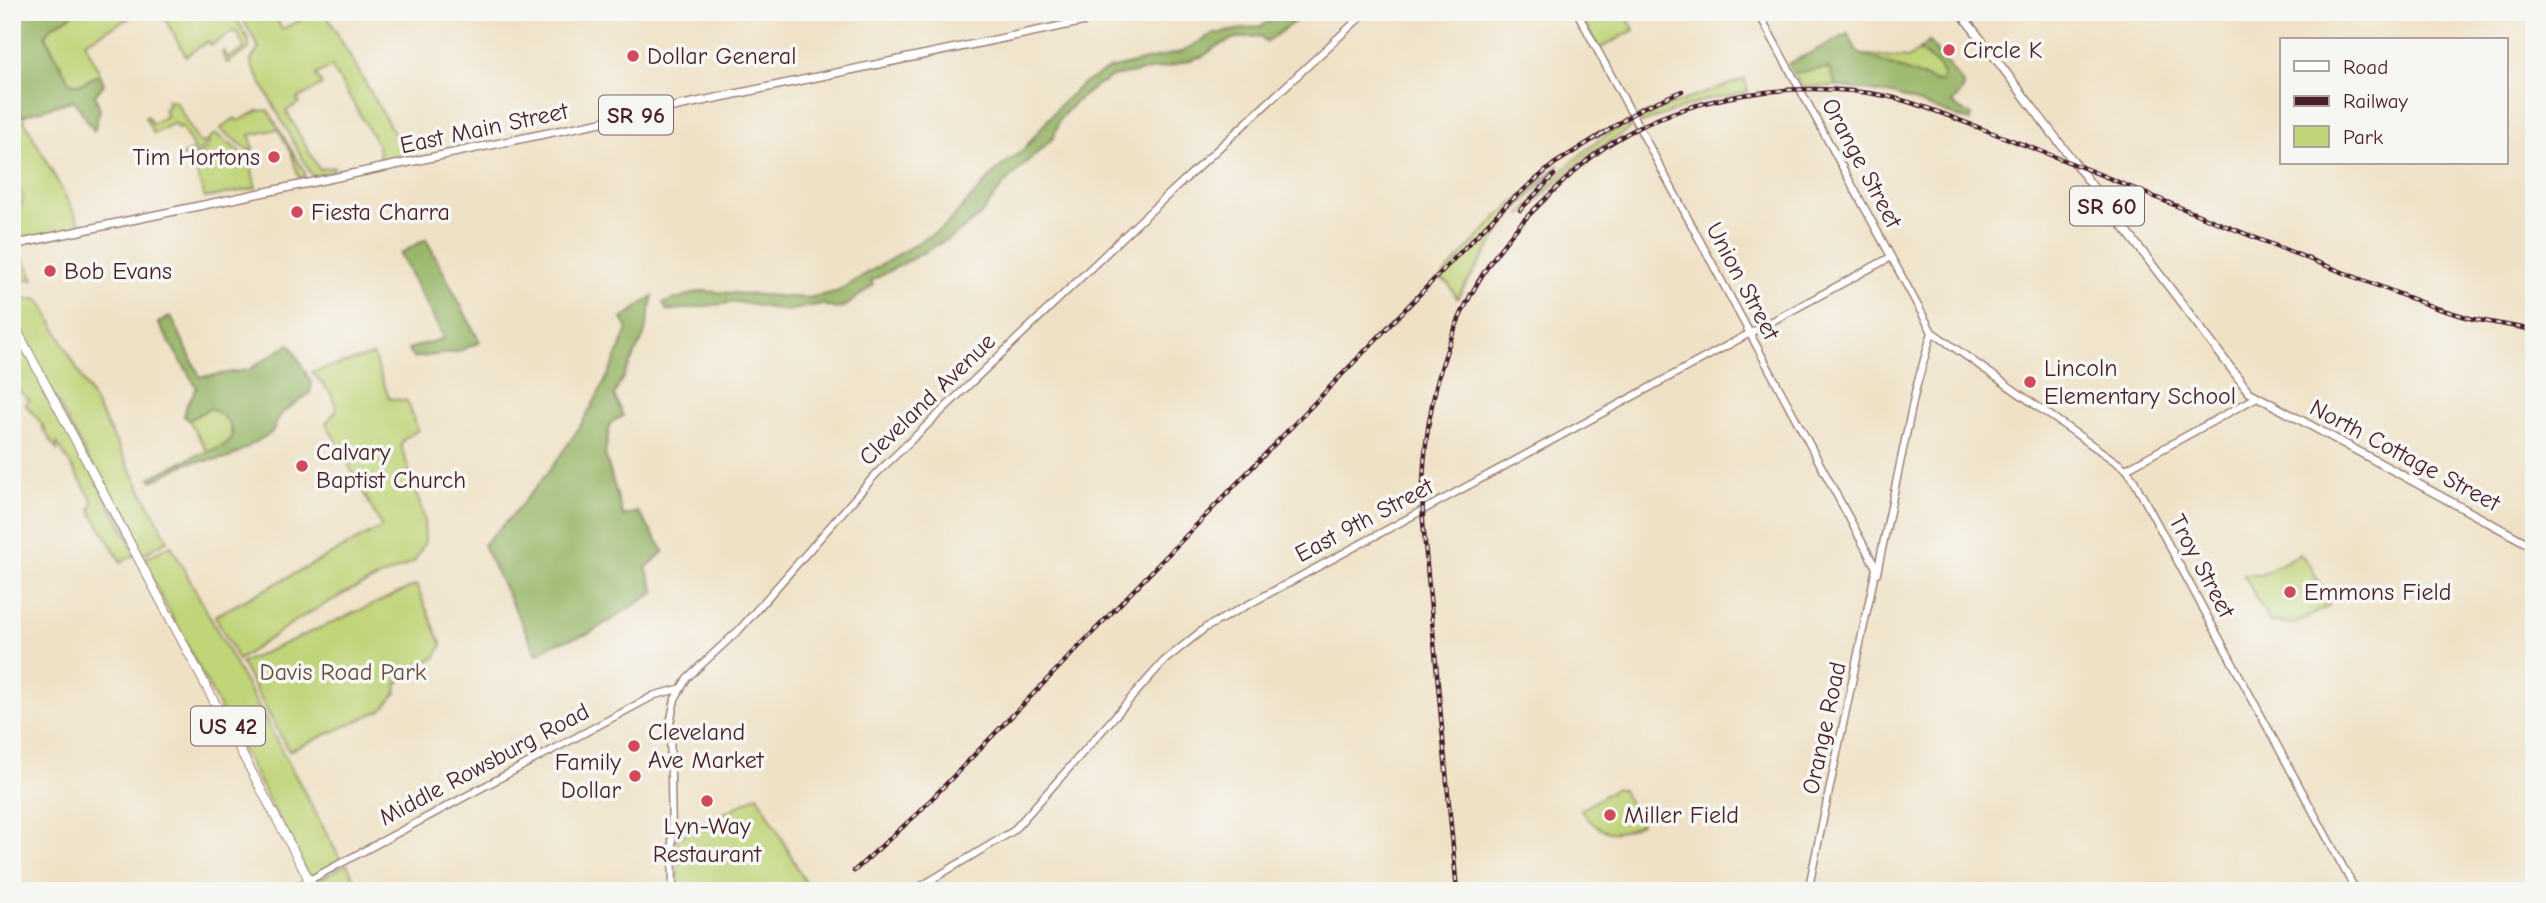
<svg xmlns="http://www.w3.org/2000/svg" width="2546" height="903" viewBox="0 0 2546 903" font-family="'Comic Neue',sans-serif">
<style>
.green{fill:#c0d478;stroke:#857a52;stroke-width:2}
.forest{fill:#98b668;stroke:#716a4a;stroke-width:2}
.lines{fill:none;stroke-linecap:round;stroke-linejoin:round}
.secondary-casing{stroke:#9c8078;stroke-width:9}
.primary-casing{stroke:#9c8078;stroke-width:10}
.highway-casing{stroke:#9c8078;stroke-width:10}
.secondary{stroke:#fff;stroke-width:6}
.primary{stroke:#fff;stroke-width:7}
.highway{stroke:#fff;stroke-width:8}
.rail-casing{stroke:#4a1f2b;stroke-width:4.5}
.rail{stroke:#f6f6f2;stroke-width:2;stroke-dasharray:5;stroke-linecap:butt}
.poi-dot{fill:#d1495b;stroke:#f6f6f2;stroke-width:2.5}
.labels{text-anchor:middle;stroke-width:7;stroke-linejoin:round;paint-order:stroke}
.shield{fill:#f6f6f2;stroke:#7e6067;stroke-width:2}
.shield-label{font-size:23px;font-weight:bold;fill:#4a1f2b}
.poi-label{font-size:24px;fill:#4a1f2b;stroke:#f6f6f2;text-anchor:start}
.street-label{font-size:24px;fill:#4a1f2b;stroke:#f6f6f2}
.park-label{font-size:24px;fill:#684c3e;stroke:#f6f6f2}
</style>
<rect width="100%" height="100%" fill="#f6f6f2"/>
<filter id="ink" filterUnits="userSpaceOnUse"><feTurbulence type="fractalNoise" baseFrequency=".0143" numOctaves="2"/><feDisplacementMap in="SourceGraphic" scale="14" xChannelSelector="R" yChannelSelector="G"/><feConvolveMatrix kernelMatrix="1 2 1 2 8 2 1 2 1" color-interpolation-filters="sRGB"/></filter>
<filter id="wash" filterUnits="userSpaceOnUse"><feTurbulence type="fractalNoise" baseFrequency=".00686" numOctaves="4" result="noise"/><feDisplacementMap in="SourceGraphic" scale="28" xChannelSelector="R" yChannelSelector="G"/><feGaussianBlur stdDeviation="1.57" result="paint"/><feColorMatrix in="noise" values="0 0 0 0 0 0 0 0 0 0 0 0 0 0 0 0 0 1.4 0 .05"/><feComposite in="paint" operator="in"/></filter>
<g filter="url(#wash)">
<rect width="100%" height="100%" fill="#efe1c5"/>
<path class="green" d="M77,12H133L135,15L85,42L100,74L79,85L70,83L45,35L50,28Z
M166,12H233L249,41V49L227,63L222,53L224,51L228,58L244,49L238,33L234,31L211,45L208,41L186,56L166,21Z
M239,12H272L282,29L301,20L297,12H325L407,156L380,161L378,145L331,66L316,75L322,85L297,99L299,103L286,111L319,169L334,167L333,172L312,176L252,66L251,60L259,48Z
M1580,12H1625L1634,30L1599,49Z
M1919,50L1938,65L1944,76L1940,83L1869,59L1865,55L1908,58Z
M1829,67L1836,86L1802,87L1793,73Z
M1745,79L1748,92L1705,100L1641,123L1637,117Z
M166,100L176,102L199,143L206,142L204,147L184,162L178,158L194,149L181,126L177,128L174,123L154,134L145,118L147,116L152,124L167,116L164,109L169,105Z
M12,107L22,116L83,229L12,243V215L22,205L23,196L12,183Z
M268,110L305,173L304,177L299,178L291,152L278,129L250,135L253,149L250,151L220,129L235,118L238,121L258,111Z
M1627,123L1631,128L1583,159L1521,215C1552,180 1585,145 1627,123Z
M216,134L249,158L256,188L205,198L192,160L208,148L209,138Z
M1560,165L1510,216L1457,298L1448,283L1440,279L1499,215Z
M16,246L34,279L22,280L17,286L19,297L25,300L37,299L42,303L168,540L140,556L12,317V247Z
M12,324L136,554L121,562L89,508L92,510V499L57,443V450L42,427L45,428L25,404L30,400L19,391L12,392Z
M373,355L389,398L407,401L418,430L404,439L401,445L424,517L425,542L414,562L349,591L298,619L238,660L215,616L382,527L326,423L337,410L331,393L312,372Z
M210,408C225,415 232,420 231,437L223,447L207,451L189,420Z
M171,545L342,862L310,879L142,560Z
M2300,554L2312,568L2329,606L2295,624L2269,622L2244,575H2261Z
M416,585L442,645L435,658L420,664L416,673L397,683L396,693L382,710L289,751L241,663Z
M1616,788L1622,790L1641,824C1615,838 1599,835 1581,810Z
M758,795L810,891H678L676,839Z
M347,864L360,891H317L312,883Z"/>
<path class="forest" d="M12,12H77L50,28L45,36L70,83L79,85L100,74L104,84L95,95L100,109L94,131L74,100L22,116L12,107Z
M1285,12H1308L1266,42L1260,36L1235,38L1215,47L1204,56L1167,67L1112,77L1097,85L1074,103L1059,120L1054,137L1005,183L980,216L952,237L871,281L873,285L846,306L836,309L822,304L786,311L737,302L667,311L663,303L701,291L808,298L836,292L944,227L997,170L1024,149L1060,105L1081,85L1109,69L1181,52L1213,34L1261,26Z
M1848,34L1858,53L1940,83L1944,76L1938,65L1919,50L1929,42L1964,85L1963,90L1952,104L1972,116L1970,121L1893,94L1836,86L1829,68L1793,73L1788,64Z
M426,239L480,342L457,352L413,358L408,349L444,338L400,254Z
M653,296L644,336L614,395L623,416L610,423L605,454L623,516L638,512L664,551L646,568L655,592L588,634L556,643L537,654L483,545C546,484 597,411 628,329L622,319Z
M171,316L200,377L248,370L290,344L312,384L310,393L282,413L271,433L229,458L187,463L153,481L150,478C165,470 180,462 195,456C203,452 213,451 221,447C246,435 226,416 210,408L189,420L184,416L187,404L197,388L158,323Z"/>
</g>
<g filter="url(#ink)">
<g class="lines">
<g class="secondary-casing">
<path id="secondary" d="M1577,12L1876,568L1808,891
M1758,12L1932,332L2126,469L2132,477L2356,891
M2126,469L2257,397
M1877,573L1916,388L1932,332
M289,891L655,695L679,689
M673,891L670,724L675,699L687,678L740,629L877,473L1141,220L1366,12
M913,891L1013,831L1164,661L1205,628L1891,257"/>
</g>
<g class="primary-casing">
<path id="primary" d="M1960,12L2249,392L2534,547
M12,245L1128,12"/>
</g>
<g class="highway-casing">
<path id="highway" d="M12,321L315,891"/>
</g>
<use href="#secondary" class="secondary"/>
<use href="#primary" class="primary"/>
<use href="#highway" class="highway"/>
<g class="rail-casing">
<path id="rail" d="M1597,138L1640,109L1682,91
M1520,210L1554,175
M854,871L918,813L1506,205L1554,164L1605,132
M1457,891L1423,522C1419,403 1452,287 1541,203C1563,182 1585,160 1611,143C1688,94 1798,79 1886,96C1919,103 1950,117 1980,128C2032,148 2084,167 2135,189C2235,230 2335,270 2436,308L2473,319L2534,330"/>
</g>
<use href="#rail" class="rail"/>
</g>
</g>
<g class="poi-dot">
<circle cx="1949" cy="50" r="7"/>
<circle cx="633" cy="56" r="7"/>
<circle cx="274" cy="157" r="7"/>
<circle cx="297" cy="212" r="7"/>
<circle cx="50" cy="271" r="7"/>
<circle cx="2030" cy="382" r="7"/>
<circle cx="302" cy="466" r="7"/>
<circle cx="2290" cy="592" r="7"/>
<circle cx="634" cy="746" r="7"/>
<circle cx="635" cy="776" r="7"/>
<circle cx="707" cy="801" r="7"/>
<circle cx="1610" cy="815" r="7"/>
</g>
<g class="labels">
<g class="shield">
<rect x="599" y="95.5" width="74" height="39" rx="5"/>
<rect x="2070" y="186.5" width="74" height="39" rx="5"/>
<rect x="191" y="706.5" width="74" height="39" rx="5"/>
</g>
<g class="shield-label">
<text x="636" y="123">SR 96</text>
<text x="2107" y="214">SR 60</text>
<text x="228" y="734">US 42</text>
</g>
<g class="poi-label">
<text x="1963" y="58">Circle K</text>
<text x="647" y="64">Dollar General</text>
<text x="260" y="165" text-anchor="end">Tim Hortons</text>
<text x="311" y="220">Fiesta Charra</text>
<text x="64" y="279">Bob Evans</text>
<text x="2044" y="376">Lincoln<tspan x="2044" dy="28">Elementary School</tspan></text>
<text x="316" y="460">Calvary<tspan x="316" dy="28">Baptist Church</tspan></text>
<text x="2304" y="600">Emmons Field</text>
<text x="648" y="740">Cleveland<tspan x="648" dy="28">Ave Market</tspan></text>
<text x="621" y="770" text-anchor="end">Family<tspan x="621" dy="28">Dollar</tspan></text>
<text x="1624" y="823">Miller Field</text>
<text x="707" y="834" text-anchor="middle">Lyn-Way<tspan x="707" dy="28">Restaurant</tspan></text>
</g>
<g class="street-label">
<text transform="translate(484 128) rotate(-12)" y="8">East Main Street</text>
<text transform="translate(1862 163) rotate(62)" y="8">Orange Street</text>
<text transform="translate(1743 281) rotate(62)" y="8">Union Street</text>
<text transform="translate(927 399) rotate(-44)" y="8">Cleveland Avenue</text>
<text transform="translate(2405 455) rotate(28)" y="8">North Cottage Street</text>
<text transform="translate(1364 520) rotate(-28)" y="8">East 9th Street</text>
<text transform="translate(2202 566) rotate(62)" y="8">Troy Street</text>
<text transform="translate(1824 728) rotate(-78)" y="8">Orange Road</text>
<text transform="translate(484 764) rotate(-28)" y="8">Middle Rowsburg Road</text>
</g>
<g class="park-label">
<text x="343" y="680">Davis Road Park</text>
</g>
</g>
<rect width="2546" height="903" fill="none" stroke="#f6f6f2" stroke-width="42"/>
<rect x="2280" y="38" width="228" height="126" fill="#f6f6f2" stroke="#b1a0a2" stroke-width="2"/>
<rect x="2294" y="61" width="35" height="10" fill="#ffffff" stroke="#b1a0a2" stroke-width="2"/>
<text x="2343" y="74" font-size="21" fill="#4a1f2b">Road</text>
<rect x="2294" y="96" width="35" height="10" fill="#4a1f2b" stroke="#b1a0a2" stroke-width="2"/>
<text x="2343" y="108" font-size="21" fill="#4a1f2b">Railway</text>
<rect x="2294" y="126" width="35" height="21" fill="#c0d478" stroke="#b1a0a2" stroke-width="2"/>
<text x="2343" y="144" font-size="21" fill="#4a1f2b">Park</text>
</svg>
